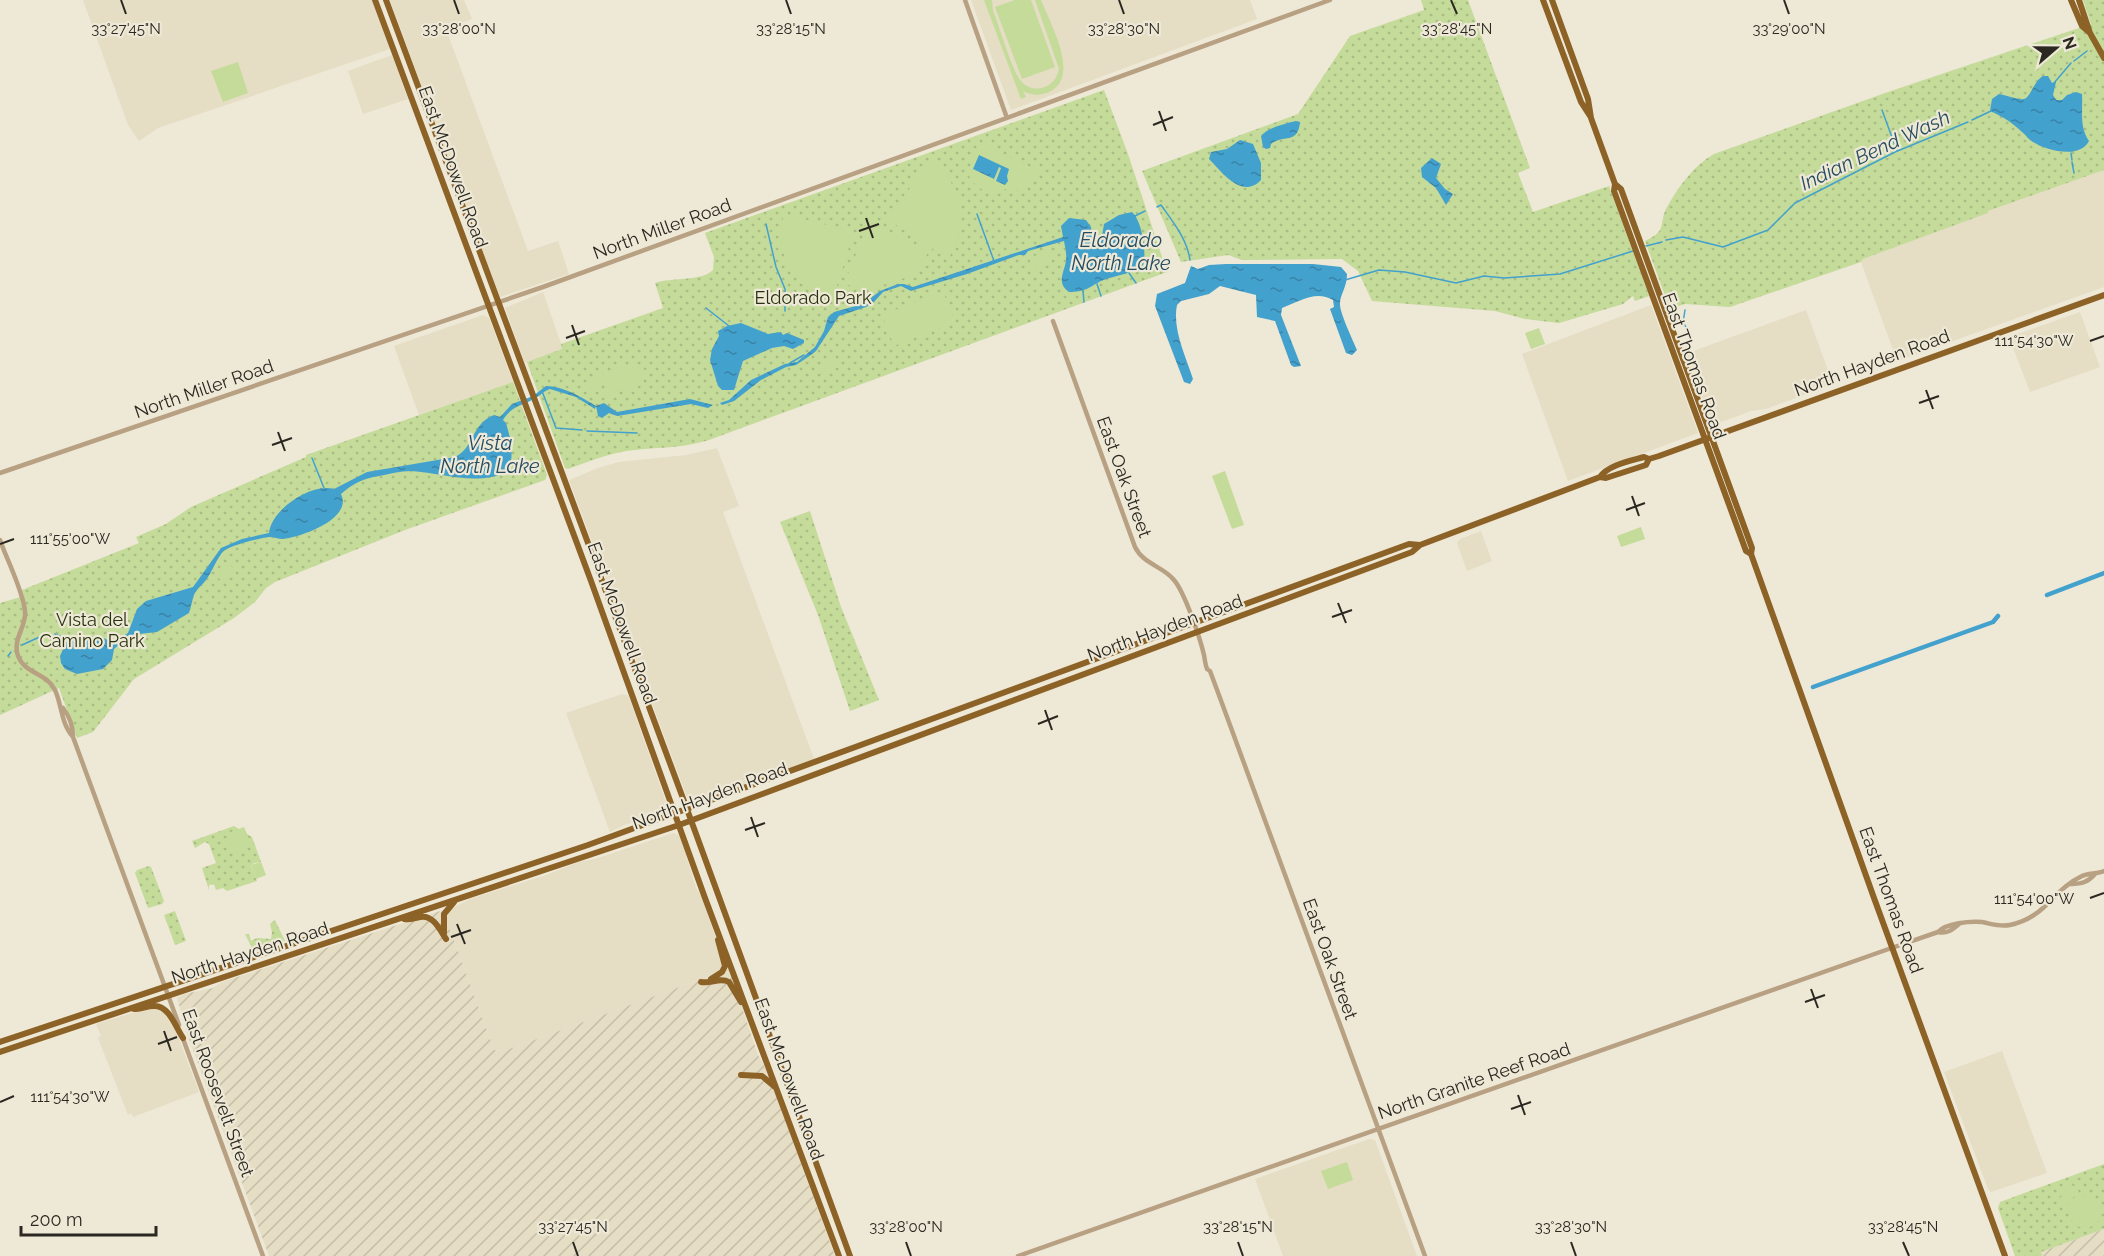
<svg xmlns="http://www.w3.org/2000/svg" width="2104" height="1256" viewBox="0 0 2104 1256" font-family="Raleway,sans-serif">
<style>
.built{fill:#e5ddc4}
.industrial{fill:url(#industrial-furrows)}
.grass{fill:url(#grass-dots)}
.garden{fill:#c4db9a}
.water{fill:url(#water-ripples)}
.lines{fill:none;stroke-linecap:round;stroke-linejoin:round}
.stream{stroke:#43a1cd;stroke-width:1.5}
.canal{stroke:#43a1cd;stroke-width:4.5}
.minor{stroke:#b8a083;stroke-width:4.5}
.major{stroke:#8d6227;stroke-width:6}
.ticks{fill:none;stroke:#2a2821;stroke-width:2}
.labels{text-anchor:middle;stroke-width:4.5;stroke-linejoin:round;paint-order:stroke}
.street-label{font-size:18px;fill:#2a2821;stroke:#eee8d6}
.park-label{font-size:18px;fill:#27310f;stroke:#eee8d6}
.water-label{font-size:20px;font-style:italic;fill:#254c60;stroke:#eee8d6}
.ticks-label{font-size:15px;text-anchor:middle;fill:#2a2821;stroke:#eee8d6;stroke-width:4.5;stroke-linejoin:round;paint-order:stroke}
</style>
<defs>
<pattern id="industrial-furrows" width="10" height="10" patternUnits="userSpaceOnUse" patternTransform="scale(1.5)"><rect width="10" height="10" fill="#e5ddc4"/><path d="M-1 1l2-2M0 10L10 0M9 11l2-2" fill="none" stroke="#c5bea8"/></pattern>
<pattern id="grass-dots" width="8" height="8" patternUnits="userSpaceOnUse" patternTransform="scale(1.5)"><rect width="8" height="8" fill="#c4db9a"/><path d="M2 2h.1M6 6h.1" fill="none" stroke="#a9bc84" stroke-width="1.8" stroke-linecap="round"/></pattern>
<pattern id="water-ripples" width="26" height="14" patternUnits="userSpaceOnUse" patternTransform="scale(1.5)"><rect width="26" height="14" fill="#43a1cd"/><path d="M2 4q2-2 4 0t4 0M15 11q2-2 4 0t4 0" fill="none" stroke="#3883a6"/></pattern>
</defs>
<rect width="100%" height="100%" fill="#eee8d6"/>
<path class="built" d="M83,0H372L390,49L158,128L139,141L128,125Z
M390,0H464L472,19L446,29L528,251L558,241L569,274L500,297Z
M971,0H1250L1257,19L1011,110Z
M392,55L408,99L363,114L348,71Z
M2104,170V287L1897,361L1861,262L1863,259L1988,213V211Z
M543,292L563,349L525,363L505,308Z
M1651,305L1698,433L1568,481L1522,354Z
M1806,310L1833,384L1766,409L1751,411L1716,424L1711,423L1691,364L1685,354Z
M2080,312L2100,367L2030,392L2009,337Z
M483,315L489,318L513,382L419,415L394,346Z
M717,448L739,506L723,512L814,759L692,803L687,797L569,480L598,468L619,462L686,455Z
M1481,531L1492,561L1467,571L1457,543L1460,539Z
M622,694L627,695L629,698L668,808L663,814L624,825L610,832L566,713Z
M673,833L678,835L681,839L696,888L702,897L724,962L729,969L504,1051L494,1050L445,916L449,910L470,899L546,875L579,862L595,859Z
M154,1009L164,1013L177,1034L199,1092L133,1117L131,1113L128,1115L98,1038L101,1036L96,1024L132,1013Z
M2002,1051L2047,1173L1991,1192L1988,1189L1944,1072Z
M1369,1139L1375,1140L1417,1256H1283L1255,1179Z"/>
<path class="industrial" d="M440,911L445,916L494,1050L504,1051L729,969L758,1055L767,1071L835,1256H269L189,1039L177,998L184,994L213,988L222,982Z
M2104,1229V1256H2042L2041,1252Z"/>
<path class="grass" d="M1421,0H1468L1530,168L1518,173L1533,212L1609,186L1649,296L1635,301L1633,296L1623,304L1559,323L1525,319L1495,311L1372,301L1358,271L1342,259L1242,260L1228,255L1181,262L1142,171L1298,114L1350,36L1424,10Z
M2083,0H2104V170L1988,211V213L1863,259L1861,262L1730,307L1685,304L1670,309L1645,241C1669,230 1658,223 1667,207C1679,186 1693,166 1714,154L1888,92L2091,24Z
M1104,90L1128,154L1167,272L709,440C684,448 660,447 635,450C612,452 590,461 568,469L565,468L527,362L562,349L561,344L663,308L655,283C671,277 701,282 713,270L714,257L705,233Z
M513,382L547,475L545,480L405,530L275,582L266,588L255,602L234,618L134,679L93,732L77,738L59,688L0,715V603L24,596L22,590L139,543L136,537L166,524L191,507L306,457V455Z
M810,511L841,607L879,700L850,711L818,615L780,522Z
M234,826L252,837L261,862L254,863L251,866L257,881L227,891L223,888L216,890L214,884L209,885V890L202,868L216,863L209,844L205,842L195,848L192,841Z
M149,866L151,867L164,901L162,904L148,908L135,873L137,870Z
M175,911L186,941L175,945L164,915Z
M275,920L285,941L253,950L245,934H249L251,941L257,938L271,939L272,932L270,924Z
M2104,1164V1229L2041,1252L2042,1256H2015L1998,1208L2000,1202Z"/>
<path class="garden" d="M984,0H992L993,11C1000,27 1011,69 1021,81C1026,87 1034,90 1041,88C1052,86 1057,78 1059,69L1035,0H1041C1050,23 1080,75 1051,91C1042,96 1031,96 1023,91L1026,97L1021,99Z
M1015,0H1031L1055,67L1022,79L995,7Z
M1466,28H1471L1476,39L1473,43H1469L1465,35Z
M238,62L248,93L223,102L211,71Z
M984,142L1011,158L1029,166V167L1032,168L1033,166L1040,170L1034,182H1032L1030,185L1018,190L1006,189L998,192L986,191L979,188L970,179L968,171L978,148L981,149Z
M930,160C963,183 971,226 948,259L890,221L889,217Z
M784,214L851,231L853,235L832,301C794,290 773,253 784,214Z
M872,223L929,251L921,266L911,276L867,290L844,284L868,224Z
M1048,251L1052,262L1033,269L1029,258Z
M943,291L955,322L894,346L882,315Z
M1539,328L1545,344L1531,349L1525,333Z
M831,359L835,368L821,375L817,366Z
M621,364L630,369L634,367L646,370V376L643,377L635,392L621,389L608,397L604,395L608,386L604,384L588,390L585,389L591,378L620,367Z
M1225,471L1244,525L1232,529L1212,476Z
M1641,527L1645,539L1621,547L1617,536Z
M227,563L235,569L226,583L218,578Z
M244,827L252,846L233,853L226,834Z
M261,862L266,875L256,879L251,865Z
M1347,1162L1353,1180L1328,1189L1321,1171Z
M2071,1184L2079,1191L2067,1205L2060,1198Z
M2069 1212a16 16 0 1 1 32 0a16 16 0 1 1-32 0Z"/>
<path class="water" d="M2043,76H2048L2052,83L2056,82L2053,95L2056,100H2062L2067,95L2076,92L2082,94C2083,111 2079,126 2089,141C2080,159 2047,151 2033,142C2029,140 2026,135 2022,132C2013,123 2002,116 1990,111L1992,99L1999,94C2006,95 2018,100 2024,99C2030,98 2034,81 2043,76Z
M1296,121L1300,122C1298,145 1283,134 1271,144L1270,148L1266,149L1263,147L1261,136C1269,127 1284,124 1296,121Z
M1240,140L1253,144L1261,163V180C1242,200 1222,172 1209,159L1211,152L1227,149Z
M979,155L1009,169L1007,176L1008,181L1005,185L996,181L1001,168L999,167L994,179L973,169Z
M1432,158L1441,164L1436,178L1445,189L1453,194L1446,205L1436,188L1422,177L1421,168Z
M1132,212C1142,221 1147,252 1143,265C1130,275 1115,275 1101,281C1088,288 1085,292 1069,292C1056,283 1064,273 1066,261C1067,254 1065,247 1064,241L1028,251L1025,255H1019L967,274L917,289L911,291L901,286L883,292L874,302L866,307L839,316L816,351L808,357L796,365L786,367L761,380L734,401L722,405L720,403L729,400L751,380L785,364L797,362L815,347L824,331L828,317L834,312L863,304L880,291L898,284H904L913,287L1063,237L1061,226L1069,218L1086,220L1091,227L1092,236L1094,237L1102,236L1104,224L1119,215Z
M1226,264H1313L1341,267L1347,274C1347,287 1340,295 1340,303C1339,312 1353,340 1357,350L1352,355L1346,353L1330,309L1334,307L1333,300C1316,290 1300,301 1282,308L1281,315L1301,366L1294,367L1291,365L1275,321L1257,317L1256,295L1220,286L1209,294L1181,301L1177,305C1172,329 1186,357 1193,379L1190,384L1184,382L1155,306L1157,294L1185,283L1191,266L1198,269L1209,265Z
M741,323L768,334L781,332L783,335L787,333L804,340V343L793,349L784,346L772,348L743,361L734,390H722L718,386L710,360L712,349L719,336L718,331L727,326Z
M546,386C563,386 583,398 596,406L604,403L617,412L690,399L713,405L708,408L691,404L617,416L609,413L602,418L598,416L596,406L595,409L576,397L550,389C543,391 539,397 532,400C520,406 511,407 503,420L506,423C511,440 514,453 509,471C476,487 445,473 411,471C401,471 389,474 379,476C364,478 352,484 341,494C353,519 301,537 283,539C278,539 274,537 269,537C260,538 233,545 225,550C218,555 213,570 208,577C204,584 197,588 194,595C192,601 191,607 189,613L157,632L130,635L114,649L112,660L103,669L77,674L65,669L61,663L60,656L69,637L73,639L100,636L113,643L128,633L137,609L146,601L193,587L221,548L242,539L269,533C271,510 311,482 334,489L367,472L455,457C475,447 471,424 494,415L500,417L512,404L533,396Z"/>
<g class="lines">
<path class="stream" d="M2074,61L2087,51
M2054,83L2071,63
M1882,110L1897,151
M1972,120L1991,111
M2071,153L2072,160
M2072,162L2074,173
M1157,207L1161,205C1173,222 1187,239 1190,260
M977,214L994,261
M1135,216L1145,211
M766,224L776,267L785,289V311
M1666,240L1683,237L1723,247L1768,230L1795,203L1895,152L1968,122
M1646,246L1662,242
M1129,273L1136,283
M1345,280L1379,270L1405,272L1456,283L1484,276L1504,278L1560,274L1633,251
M1097,284L1101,296
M1083,291L1084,302
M706,308L729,326
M1685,310L1683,323L1690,332
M790,363L804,355
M542,391L556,428L582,430
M587,431L637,433
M312,458L324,488
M55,634L68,640
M22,645L46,634
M8,656L11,652"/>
<path class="canal" d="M2047,595L2104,573
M1813,687L1993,622L1998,616"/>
<path class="minor" d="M965,0L1007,118
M1053,321L1135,547C1144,565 1163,566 1174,580C1185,593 1200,638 1204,655C1205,660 1205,664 1207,669L1210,671L1223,706L1425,1256
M0,473L543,287L1330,0
M0,540C7,560 23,591 25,611C27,626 12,639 18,656C25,674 47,673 55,690C62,705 61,724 73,737L179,1025
M63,708C69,716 73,726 73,736
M2071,884C2082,884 2088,882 2095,874
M1938,932C1947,934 1952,930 1959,924
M182,1036L263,1256
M1018,1256L1883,951L1938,932C1946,923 1970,921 1982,922C1992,924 2000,927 2010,925C2047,917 2052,890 2082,876C2088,873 2097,874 2104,871"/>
<path class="major" d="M375,0L591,581L705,898L839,1256
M386,0L684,801L850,1256
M1543,0L1581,102L1590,116
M1552,0L1588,99L1591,118L1615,184L1614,191L1746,551L1751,554
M2071,0L2082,26L2090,33
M2079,0L2090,33L2104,58
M1615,184L1621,189L1752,548L1751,554L1874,898L2005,1256
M1600,477C1608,465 1630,461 1644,457L1649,459
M404,919C411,920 414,918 420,917C433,914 440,930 446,939
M444,933V914L454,902
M711,979L722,972L725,966L718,940
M701,982C711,984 720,977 729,982L741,1002
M134,1009C141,1009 147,1006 154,1006C169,1005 176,1028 183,1038
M0,1042L588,845L1409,544L1420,545
M0,1052L679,825L1412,552L1420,545L1600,477L1606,478L1646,465L1649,459L1659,456L2104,295
M741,1075L762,1076L775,1087"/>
</g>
<path class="ticks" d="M121,0L126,14M454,0L459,14M786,0L791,14M1119,0L1124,14M1451,0L1457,14M1784,0L1789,14M1159,111L1166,131M1153,125L1173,117M866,218L873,238M859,231L879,224M572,325L579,345M566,338L585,331M2090,341L2104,336M1926,390L1933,409M1919,403L1939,396M278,432L285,451M272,445L292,438M1632,496L1639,516M1626,510L1645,503M0,544L14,539M1338,603L1346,623M1332,617L1352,610M1045,710L1052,730M1038,724L1058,716M751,817L758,837M745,830L765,823M2090,898L2104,893M457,924L465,944M451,937L471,930M1811,989L1818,1008M1805,1002L1825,995M164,1031L171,1051M158,1044L177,1037M1518,1095L1525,1115M0,1102L14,1096M1511,1109L1531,1102M573,1242L578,1256M906,1242L911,1256M1238,1242L1243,1256M1571,1242L1576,1256M1903,1242L1909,1256"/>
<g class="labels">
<g class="street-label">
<text transform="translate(453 167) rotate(70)" y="6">East McDowell Road</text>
<text transform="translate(662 229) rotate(-20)" y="6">North Miller Road</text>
<text transform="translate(1872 363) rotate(-20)" y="6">North Hayden Road</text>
<text transform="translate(1694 366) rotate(70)" y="6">East Thomas Road</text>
<text transform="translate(204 389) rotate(-19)" y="6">North Miller Road</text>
<text transform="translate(1124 477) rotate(70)" y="6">East Oak Street</text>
<text transform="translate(622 623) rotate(70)" y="6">East McDowell Road</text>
<text transform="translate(1165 628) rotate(-20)" y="6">North Hayden Road</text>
<text transform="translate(710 796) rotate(-20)" y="6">North Hayden Road</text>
<text transform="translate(1891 900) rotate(70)" y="6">East Thomas Road</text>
<text transform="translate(250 953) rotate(-18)" y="6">North Hayden Road</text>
<text transform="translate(1330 959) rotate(70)" y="6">East Oak Street</text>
<text transform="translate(789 1079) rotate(70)" y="6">East McDowell Road</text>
<text transform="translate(1474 1081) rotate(-19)" y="6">North Granite Reef Road</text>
<text transform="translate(218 1093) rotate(70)" y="6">East Roosevelt Street</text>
</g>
<g class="park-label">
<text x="813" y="304">Eldorado Park</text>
<text x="92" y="626">Vista del<tspan x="92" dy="21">Camino Park</tspan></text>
</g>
<g class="water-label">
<text transform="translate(1875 150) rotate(-25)" y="7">Indian Bend Wash</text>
<text x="1121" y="247">Eldorado<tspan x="1121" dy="23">North Lake</tspan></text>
<text x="490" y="450">Vista<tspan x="490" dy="23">North Lake</tspan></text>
</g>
</g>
<g class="ticks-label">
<text x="1789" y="34">33°29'00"N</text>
<text x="126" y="34">33°27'45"N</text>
<text x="459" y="34">33°28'00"N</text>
<text x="791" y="34">33°28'15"N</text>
<text x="1124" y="34">33°28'30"N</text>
<text x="1457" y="34">33°28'45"N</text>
<text x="2034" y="346">111°54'30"W</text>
<text x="70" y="544">111°55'00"W</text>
<text x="2034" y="904">111°54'00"W</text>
<text x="70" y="1102">111°54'30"W</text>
<text x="573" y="1232">33°27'45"N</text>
<text x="906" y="1232">33°28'00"N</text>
<text x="1238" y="1232">33°28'15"N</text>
<text x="1571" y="1232">33°28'30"N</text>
<text x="1903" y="1232">33°28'45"N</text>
</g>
<g transform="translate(2056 48) rotate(70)" stroke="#eee8d6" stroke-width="4.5" paint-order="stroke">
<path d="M0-4.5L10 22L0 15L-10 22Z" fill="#2a2821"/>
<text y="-9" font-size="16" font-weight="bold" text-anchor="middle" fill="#2a2821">N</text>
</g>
<path d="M21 1226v9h135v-9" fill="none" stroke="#2a2821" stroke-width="3"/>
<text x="30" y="1226" font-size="18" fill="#2a2821" stroke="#eee8d6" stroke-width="4.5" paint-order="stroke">200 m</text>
</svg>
